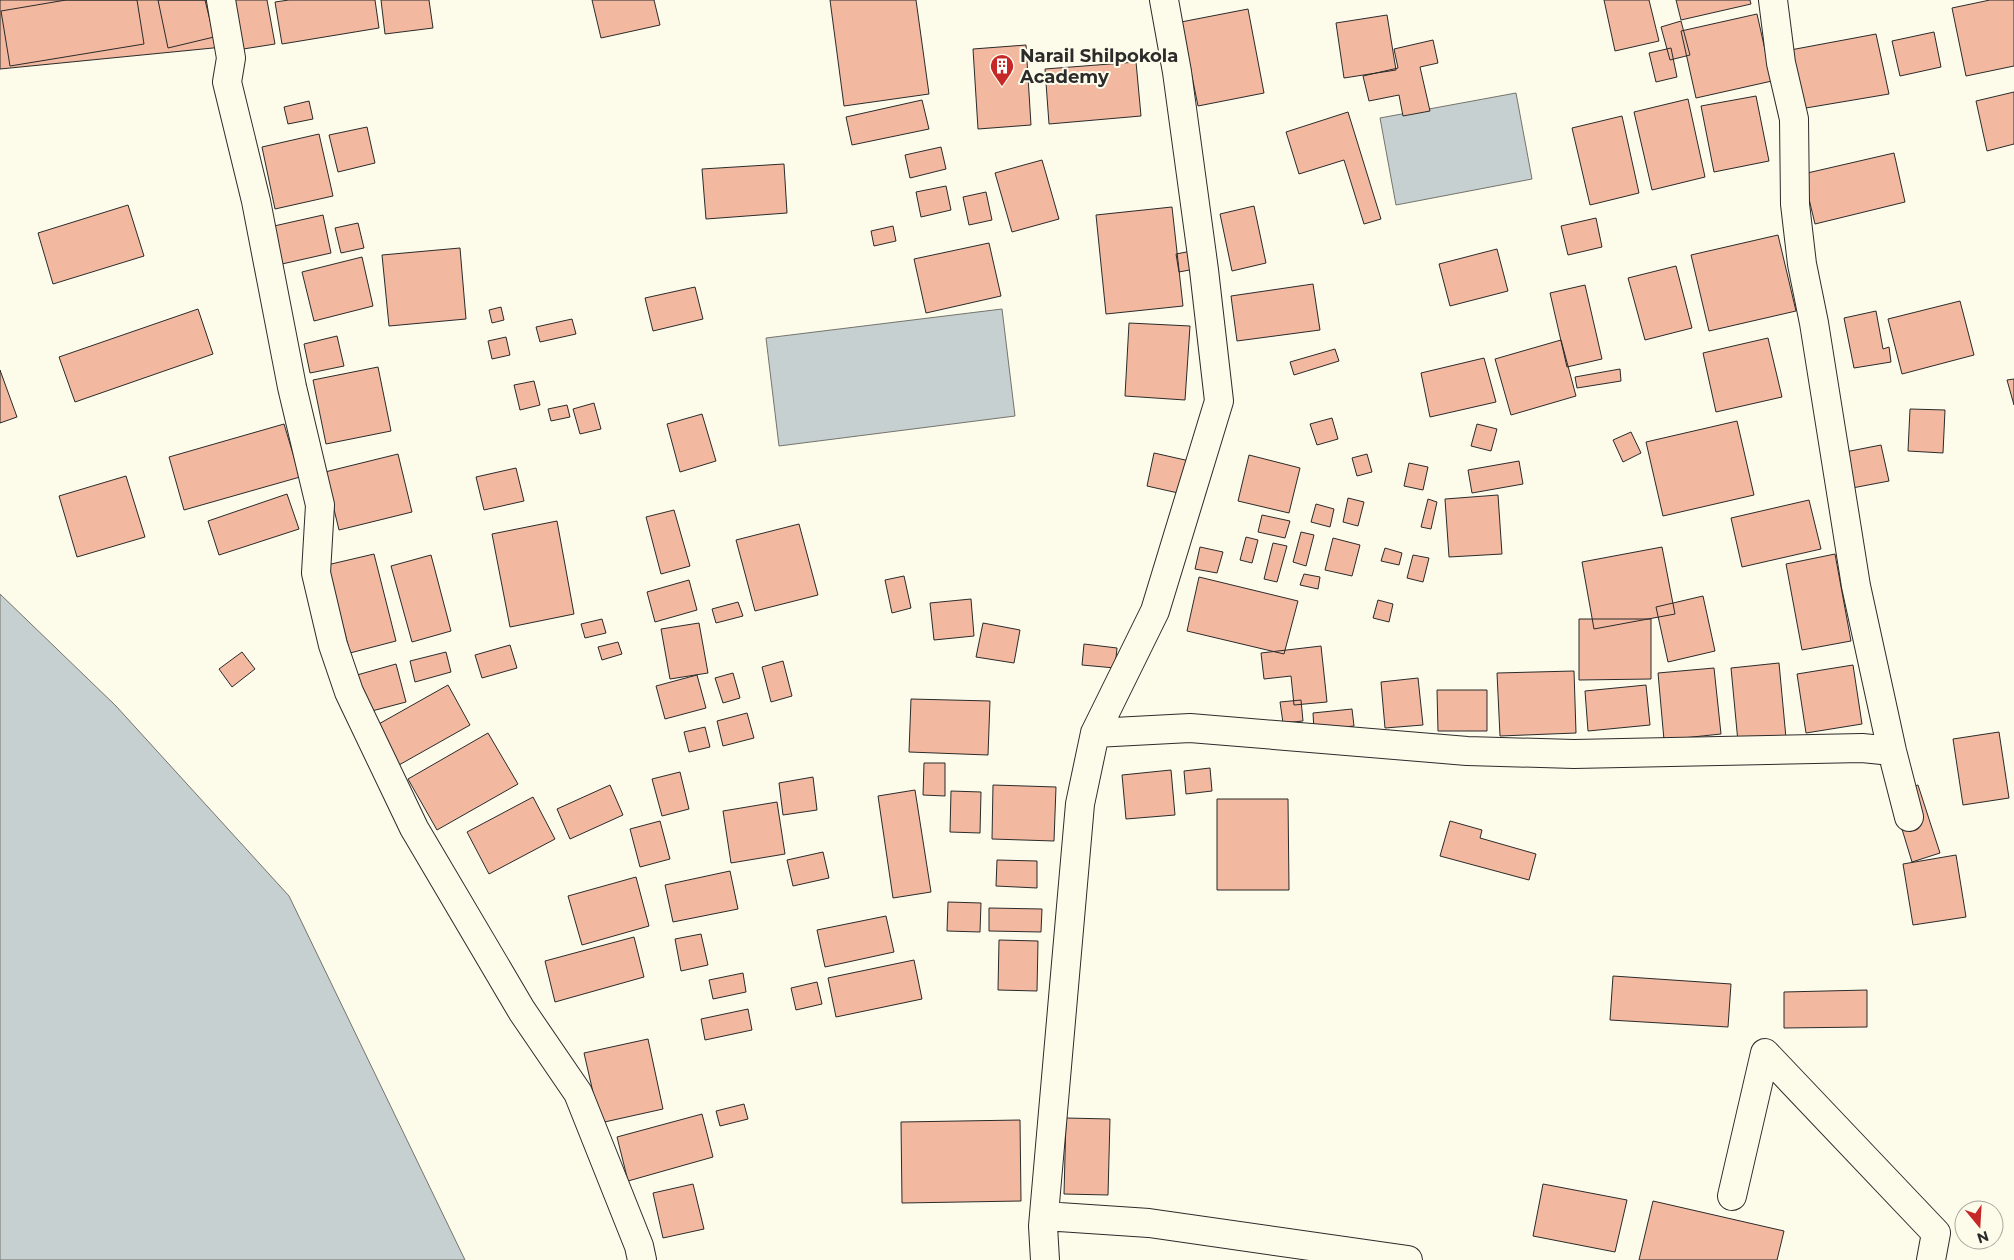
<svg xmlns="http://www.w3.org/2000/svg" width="2014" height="1260" viewBox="0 0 2014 1260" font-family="Montserrat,sans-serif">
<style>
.water{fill:#c7d0d0;stroke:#74746e}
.building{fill:#f2b8a0;stroke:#2b2b2b}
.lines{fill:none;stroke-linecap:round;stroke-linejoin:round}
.minor-casing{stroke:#2b2b2b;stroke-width:30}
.minor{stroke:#fdfbea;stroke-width:28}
.labels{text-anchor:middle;stroke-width:4;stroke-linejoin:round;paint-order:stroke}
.poi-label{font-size:18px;font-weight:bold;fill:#2b2b2b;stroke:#fdfbea;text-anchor:start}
</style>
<rect width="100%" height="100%" fill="#fdfbea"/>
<path class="water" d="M1516,93L1532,179L1396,205L1380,118Z
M1002,309L1015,416L779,446L766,338Z
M0,594L116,706L289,896L465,1260H0Z"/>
<path class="building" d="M0,0H214L223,47L0,69Z
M66,0H137L144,44L10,66L1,11Z
M158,0H205L214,37L168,48Z
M229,0H267L275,44L237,50Z
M289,0H375L379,28L282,44L275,2Z
M381,0H429L433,28L385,34Z
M592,0H654L660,25L601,38Z
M830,0H916L929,94L844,106Z
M1604,0H1649L1659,41L1615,51Z
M1676,0H1750L1751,4L1681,20Z
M1990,0H2014V66L1966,76L1952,8Z
M1248,9L1264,93L1198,106L1181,22Z
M1757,14L1772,81L1696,98L1681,31Z
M1387,15L1396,70L1344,78L1336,23Z
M1681,21L1690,55L1670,60L1661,27Z
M1934,32L1941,67L1900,76L1892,41Z
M1876,34L1889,94L1800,109L1785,51Z
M1433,40L1438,63L1420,67L1430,111L1403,116L1399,95L1369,101L1363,76L1398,68L1394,49Z
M1026,45L1031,125L978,129L973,49Z
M1671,48L1677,77L1656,82L1649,53Z
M1136,62L1141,116L1049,124L1045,69Z
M2014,92V144L1987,151L1976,101Z
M1756,96L1769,161L1714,172L1701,106Z
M1688,99L1705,177L1652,190L1634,112Z
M922,100L929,129L852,145L846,117Z
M309,101L313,119L288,124L284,107Z
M1348,112L1381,219L1364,224L1344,160L1299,174L1286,132Z
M1622,116L1639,193L1590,205L1572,128Z
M367,127L375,163L338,172L329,135Z
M319,134L333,196L275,209L262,147Z
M941,147L946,169L910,178L905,155Z
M1894,153L1905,202L1815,224L1803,174Z
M1042,160L1059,219L1012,232L995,173Z
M784,164L787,213L706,219L702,169Z
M946,186L951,210L921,217L916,192Z
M986,192L992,220L969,225L963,197Z
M128,205L144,256L53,284L38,233Z
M1254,206L1266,263L1232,271L1220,214Z
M1172,207L1183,306L1106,314L1096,215Z
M323,215L331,253L282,264L274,226Z
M1596,218L1602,247L1568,255L1561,226Z
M358,223L364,248L341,253L335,228Z
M893,226L896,241L874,246L871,231Z
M1778,235L1796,311L1709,331L1691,255Z
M989,243L1001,296L926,313L914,259Z
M460,248L466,319L389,326L382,255Z
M1497,249L1508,291L1450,306L1439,264Z
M1197,250L1200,268L1179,272L1176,254Z
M362,257L373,306L314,321L302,272Z
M1676,266L1692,328L1645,340L1628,278Z
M1313,284L1320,330L1237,341L1231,296Z
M1585,285L1602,359L1567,367L1550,293Z
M695,287L703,319L653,331L645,298Z
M1960,301L1974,355L1902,374L1888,319Z
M501,307L504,320L492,323L489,310Z
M198,309L213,354L75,402L59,357Z
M1876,311L1883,349L1889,347L1891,362L1854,368L1844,318Z
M572,319L576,334L540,342L536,327Z
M1129,323L1190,326L1185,400L1125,396Z
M337,336L344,366L310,373L304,344Z
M506,337L510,355L492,359L488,341Z
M1768,338L1782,397L1716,412L1703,353Z
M1561,340L1576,396L1511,415L1495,359Z
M1335,349L1339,361L1294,375L1290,362Z
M1484,358L1496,402L1430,417L1421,373Z
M378,367L391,431L326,444L313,380Z
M1620,369L1621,381L1577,388L1575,377Z
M0,370L17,417L0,423Z
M2014,379V405L2007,380Z
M534,381L540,405L520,410L514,385Z
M594,403L601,429L580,434L573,409Z
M567,405L570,417L551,421L548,409Z
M1910,409L1945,410L1943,453L1908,451Z
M702,414L716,461L680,472L667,424Z
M1332,418L1338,439L1317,445L1310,424Z
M1737,421L1754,495L1663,516L1646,442Z
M284,424L300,477L184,510L169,457Z
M1477,424L1497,429L1491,451L1471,446Z
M1631,432L1641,453L1623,462L1613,440Z
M1881,445L1889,481L1847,489L1840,453Z
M1154,453L1203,464L1196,497L1147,486Z
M398,454L412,512L339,530L325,472Z
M1367,454L1372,472L1357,476L1352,458Z
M1249,455L1300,468L1289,513L1238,501Z
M1519,461L1523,484L1472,493L1468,470Z
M1409,463L1428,467L1423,490L1404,486Z
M516,468L524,501L484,510L476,477Z
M126,476L145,537L77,557L59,496Z
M287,494L299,529L219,555L208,521Z
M1498,495L1502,554L1449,557L1445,499Z
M1348,498L1364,502L1358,526L1343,522Z
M1428,499L1437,502L1431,529L1421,527Z
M1809,500L1821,549L1742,567L1731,518Z
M1316,504L1334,509L1330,527L1311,522Z
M674,510L690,566L661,574L646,517Z
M1262,515L1290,521L1285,538L1258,532Z
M557,521L574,614L510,627L492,534Z
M799,524L818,595L755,611L736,540Z
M1301,532L1314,535L1306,566L1293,562Z
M1246,537L1258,540L1252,563L1240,560Z
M1333,538L1360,545L1352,576L1325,570Z
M1273,543L1287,546L1277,582L1264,579Z
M1200,547L1223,552L1217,573L1195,569Z
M1662,547L1675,614L1594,629L1582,562Z
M1385,548L1402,553L1399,565L1381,561Z
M374,554L396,641L350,653L327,565Z
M1835,554L1851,641L1802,650L1786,564Z
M431,555L451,631L412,642L391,566Z
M1413,555L1429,558L1423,582L1407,578Z
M1304,574L1320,577L1318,589L1300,585Z
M904,576L911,608L892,613L885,580Z
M1199,577L1298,601L1284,654L1187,631Z
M689,580L697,610L655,622L647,592Z
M1703,596L1715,651L1668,662L1656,607Z
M971,599L974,636L934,640L930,603Z
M1378,600L1393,604L1389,622L1373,618Z
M738,602L743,616L716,623L712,609Z
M602,619L606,633L585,638L581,624Z
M1579,619H1651V679L1579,680Z
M699,623L708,673L670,679L661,629Z
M983,623L1020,630L1014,663L976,657Z
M618,642L622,654L602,660L598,647Z
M1084,644L1117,648L1115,668L1082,665Z
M510,645L517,668L482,678L475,655Z
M1321,646L1327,702L1294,705L1291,676L1264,679L1261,653Z
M242,652L255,669L232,687L219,669Z
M446,652L451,672L415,682L410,661Z
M783,661L792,696L771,702L762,667Z
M1779,663L1786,738L1738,742L1731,668Z
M396,664L406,702L368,712L357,675Z
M1853,665L1862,724L1806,733L1797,674Z
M1714,668L1721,734L1664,740L1658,673Z
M1574,671L1576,733L1500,736L1497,673Z
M733,673L740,698L723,703L715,678Z
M697,675L706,708L665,719L656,686Z
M1418,678L1423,725L1385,728L1381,682Z
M448,685L470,725L399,765L377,725Z
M1646,685L1650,725L1588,731L1585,691Z
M1437,690H1487V731H1438Z
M911,699L990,701L988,755L909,752Z
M1301,700L1303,721L1283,723L1280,702Z
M1352,709L1354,726L1314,730L1313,713Z
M747,713L754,738L723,746L717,721Z
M705,727L710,747L689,752L684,732Z
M1999,732L2009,798L1963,805L1953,739Z
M488,733L518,784L437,830L408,779Z
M924,763H945V796L923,795Z
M1210,768L1212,791L1186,794L1184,771Z
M1171,770L1175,815L1126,819L1122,775Z
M680,772L689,809L662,816L652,779Z
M813,777L817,810L783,815L779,783Z
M610,785L623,815L570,839L557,809Z
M993,785L1056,787L1054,841L992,839Z
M1918,785L1940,853L1912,862L1891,793Z
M915,790L931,892L893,898L878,796Z
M951,791L981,792L980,833L950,832Z
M533,797L555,839L489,874L467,832Z
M1217,799H1288L1289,890H1217Z
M777,802L785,854L731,863L723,811Z
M660,821L670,859L640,867L630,829Z
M1450,821L1482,830L1480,838L1536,854L1529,880L1440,856Z
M823,852L829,878L793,886L787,860Z
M1956,855L1966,917L1913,925L1903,864Z
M997,860L1037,861V888L996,886Z
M730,871L738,909L673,922L665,885Z
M636,877L649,926L582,945L568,896Z
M948,902L981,903L980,932L947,931Z
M989,908L1042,909L1041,932L989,931Z
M886,916L894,952L825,967L817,930Z
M701,934L708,965L681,971L675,939Z
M634,937L644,977L555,1002L545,961Z
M999,940L1038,941L1037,991L998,990Z
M914,960L922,999L836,1017L828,978Z
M743,973L746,992L713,999L709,980Z
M1613,976L1731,984L1728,1027L1610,1020Z
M817,982L822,1004L796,1010L791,988Z
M1867,990V1027L1784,1028V992Z
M748,1009L752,1030L705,1040L701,1019Z
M648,1039L663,1109L600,1123L584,1053Z
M744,1104L748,1119L720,1126L716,1111Z
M702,1114L713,1157L628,1181L617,1137Z
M1066,1118L1110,1119L1108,1195L1064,1194Z
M1020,1120L1021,1201L902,1203L901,1122Z
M693,1184L704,1229L663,1238L653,1193Z
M1543,1184L1627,1200L1615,1252L1533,1236Z
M1653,1201L1784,1231L1777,1260H1639Z"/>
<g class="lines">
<g class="minor-casing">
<path id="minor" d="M221,0L231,58L227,82L256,201L292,387L320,505L316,573L333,645L349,692L414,828L522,1011L578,1093L639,1246L642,1260
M1773,0L1781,63L1794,119L1795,204L1802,264L1814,323L1856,586L1892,751L1909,817
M1095,733L1190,728L1467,751L1574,754L1862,748L1892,751
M1732,1196L1765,1053L1936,1233L1931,1260
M1044,1216L1149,1223L1408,1260
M1045,1260L1043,1226L1080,804L1095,733L1155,611L1219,401L1204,270L1177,72L1164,0"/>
</g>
<use href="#minor" class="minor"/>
</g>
<defs>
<g id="building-pin" transform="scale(1.25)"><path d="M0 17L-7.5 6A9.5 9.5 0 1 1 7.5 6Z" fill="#c62828" stroke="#fdfbea"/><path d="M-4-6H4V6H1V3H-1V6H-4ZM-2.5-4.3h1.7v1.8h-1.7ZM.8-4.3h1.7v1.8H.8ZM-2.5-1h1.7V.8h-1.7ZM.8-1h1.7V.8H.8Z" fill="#fff"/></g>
</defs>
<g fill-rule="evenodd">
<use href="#building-pin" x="1002" y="66"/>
</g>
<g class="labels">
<g class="poi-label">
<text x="1020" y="62">Narail Shilpokola<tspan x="1020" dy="21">Academy</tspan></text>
</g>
</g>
<g transform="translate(1979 1225) rotate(162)"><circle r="24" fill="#fdfbea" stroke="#a9a89e"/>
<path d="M0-4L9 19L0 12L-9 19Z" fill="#c62828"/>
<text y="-8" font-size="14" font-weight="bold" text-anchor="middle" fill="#2b2b2b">N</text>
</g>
</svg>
